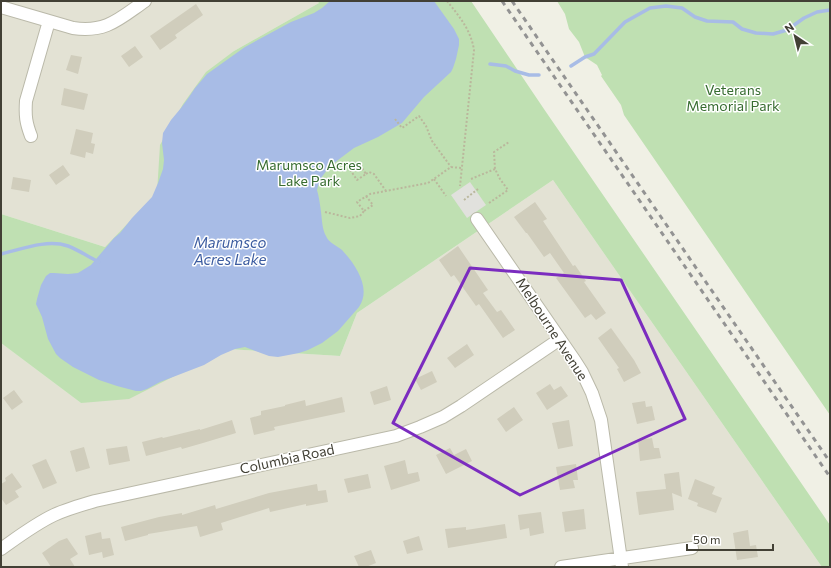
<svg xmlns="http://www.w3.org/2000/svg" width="831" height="568" viewBox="0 0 831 568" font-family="Commissioner,sans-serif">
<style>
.residential{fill:#e3e2d4}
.green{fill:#bfe0b2}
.parking{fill:#e1e1dd}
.water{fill:#a8bce6}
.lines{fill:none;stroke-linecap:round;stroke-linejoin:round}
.stream{stroke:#a8bce6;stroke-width:3.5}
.building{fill:#d0cdbc}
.street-casing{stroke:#bab9a9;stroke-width:14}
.path{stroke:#bab79c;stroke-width:2;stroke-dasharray:2 2;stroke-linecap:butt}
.street{stroke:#fff;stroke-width:12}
.rail{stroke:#939393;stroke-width:3;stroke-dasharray:5 5;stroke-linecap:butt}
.marked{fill:none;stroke:#7b2cbf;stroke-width:3;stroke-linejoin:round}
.labels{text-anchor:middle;stroke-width:3;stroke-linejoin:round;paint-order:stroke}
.park-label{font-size:14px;fill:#376c30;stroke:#fff}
.street-label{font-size:14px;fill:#424035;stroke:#fff}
.water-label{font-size:15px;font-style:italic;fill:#3c5ca0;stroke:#fff}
</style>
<rect width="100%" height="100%" fill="#f0f0e5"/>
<path class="residential" d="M1,1H317L319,3L234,51L158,193L105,247L1,214Z
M553,180L822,567H1V343L81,403L228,349L340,356L357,313Z"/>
<path class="green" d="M317,1H471L546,112L830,525V567H822L553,180L357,313L340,356L228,349L129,399L81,403L1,343V214L105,247L157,193L160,145L183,104L206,72L234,51L319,3Z
M557,1H830V415L624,115L621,105L601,76L602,75L597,65L585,57L579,42L569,29L565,14Z"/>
<path class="parking" d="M470,182L486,205L467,218L451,195Z"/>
<path class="water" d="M330,1H434L454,29L459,39V45L456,59L453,68L451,72L424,97L402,123L378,137L354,148L338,160L327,170L321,178L318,186L317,190C319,197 320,204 321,212C322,219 322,229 326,236C329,243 336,245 342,250C355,264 372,288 359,307L338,331L322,343L308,350L299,353L278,357L269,356L245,347L235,349L221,355L204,365L160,382L147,389L141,391H136L117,386L99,380L73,367L60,358L56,354L48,339L42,317L36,304L37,299L41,285L46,276L50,273H54L68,274L78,273L91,265L114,238L120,233L132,218L152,197L158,183L163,169L164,160L162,143L163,133L171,120L181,108L189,97L195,88L207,74L245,47L291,22L314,13L322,8Z"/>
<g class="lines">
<path class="stream" d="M490,64L506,66L515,71L529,75H539
M571,66L585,57L594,54L625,22L650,8L666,6L682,8L695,17L707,21L733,22L742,29L756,33L773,34L787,30L804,18L817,12L830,10
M1,254C22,249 47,239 68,246C79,250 88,257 99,262"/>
</g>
<path class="building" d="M196,4L203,15L175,35L177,38L160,50L150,36Z
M135,46L143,57L129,67L121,56Z
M71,55L82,57L78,74L66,70Z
M64,88L88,94L84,110L61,105Z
M76,129L93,133L91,143L95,144L93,154L86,152L85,158L70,154Z
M63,165L70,175L56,185L49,175Z
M13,177L31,180L29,192L11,189Z
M535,202L547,219L543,221L573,266L575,265L586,281L584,282L606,313L596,320L591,314L585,318L556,278L564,273L550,253L544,257L527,233H526L514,217Z
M458,246L488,290L483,293L497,312L501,310L515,330L503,338L479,304L476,306L454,275L451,277L439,260Z
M611,328L634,360L641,373L624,382L617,369L619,368L598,338Z
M467,344L474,355L455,368L447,358Z
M432,371L437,382L421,390L415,379Z
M550,384L554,390L561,386L568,396L547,410L536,393Z
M387,386L391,400L374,405L370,392Z
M14,390L23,402L12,410L3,398Z
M342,397L345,412L274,427L275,430L254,435L250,418L261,415V411L285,406V405L305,400L306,406Z
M645,401L646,407L652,406L655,420L637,424L632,403Z
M514,407L523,420L506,432L497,419Z
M232,420L236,433L203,443L182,449L181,447L146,456L142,442L162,437L163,438L200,429V430Z
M569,420L573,446L558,449L552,423Z
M652,438L654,448H659L661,458L640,461L638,440Z
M127,446L130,461L109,465L106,449Z
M84,447L90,468L76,472L70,451Z
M450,448L454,455L466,449L472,461L446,474L436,455Z
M46,459L57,483L43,489L32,465Z
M405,460L408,474L418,472L420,481L391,490L384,466Z
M576,464L578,480H573L575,488L560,490L556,467Z
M679,472L682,497L672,493L674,510L639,515L636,492L666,489L664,474Z
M12,473L22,487L15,491L19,497L6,505L1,498V484L6,481L5,478Z
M368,474L371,488L348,493L344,479Z
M695,479L715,487L712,494L722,498L716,513L697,506L698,503L688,499Z
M317,484L318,491L326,490L328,502L306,506V504L270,512L269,508L221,523L223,530L200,537L197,526L148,534V535L125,541L121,527L159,517L182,513V515L215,505L216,509L269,493Z
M584,509L586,529L565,532L562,512Z
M541,512L544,533L530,536L529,528L520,530L518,515Z
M505,524L507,538L448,548L445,529L466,527V530Z
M748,530L750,546L756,545L758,557L737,560L733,533Z
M101,532L102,539L110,538L114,555L103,558L102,552L89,555L85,536Z
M419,536L423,550L407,554L403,541Z
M67,538L78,554L70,559L75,567H51L42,553L59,541Z
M371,550L376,563L366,567H359L354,556Z"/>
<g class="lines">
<g class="street-casing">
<path id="street" d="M1,7L73,28C106,33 119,19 145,1
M31,136C26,123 25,116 26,101L49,21
M477,219L575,361L582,372L592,393L601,420L622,567
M1,549C18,537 35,524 54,515C67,509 81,505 95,501L396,436L420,427L443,417L461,406L560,339
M561,567L692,548"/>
</g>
<path class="path" d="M447,1C459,16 471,30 474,50L460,186
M395,119L402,128L419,116L426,126L432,141L451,167
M360,165L366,174L357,180L351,171Z
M366,174L369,172L374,174L386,191
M434,179L446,196
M471,179L495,169
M366,196L373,205L364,211L357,202L370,194L428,183L451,167L461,168
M464,200L478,189
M489,203L508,190L500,179L495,169L494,152L509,142
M325,212L350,218L360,216L364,211"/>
<use href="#street" class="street"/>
<path class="rail" d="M502,1L830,477
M512,1L830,462"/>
</g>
<path class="marked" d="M470,268L621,280L685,419L520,495L393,423Z"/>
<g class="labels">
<g class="park-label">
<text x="733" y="95">Veterans<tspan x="733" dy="16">Memorial Park</tspan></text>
<text x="309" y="170">Marumsco Acres<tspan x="309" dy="16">Lake Park</tspan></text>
</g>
<g class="street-label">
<text transform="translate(552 329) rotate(57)" y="5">Melbourne Avenue</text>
<text transform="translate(287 459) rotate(-12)" y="5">Columbia Road</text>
</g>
<g class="water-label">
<text x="230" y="248">Marumsco<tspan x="230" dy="17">Acres Lake</tspan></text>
</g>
</g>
<rect width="831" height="568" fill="none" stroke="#424035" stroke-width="4"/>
<g transform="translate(795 36) rotate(325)" stroke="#ffffff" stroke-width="3" paint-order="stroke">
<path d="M0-3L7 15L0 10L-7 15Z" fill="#424035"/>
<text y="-6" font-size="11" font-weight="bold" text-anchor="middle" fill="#424035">N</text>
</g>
<path d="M687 544v6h86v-6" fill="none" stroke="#424035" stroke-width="2"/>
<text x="693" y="544" font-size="12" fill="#424035" stroke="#ffffff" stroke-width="3" paint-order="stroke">50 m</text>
</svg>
